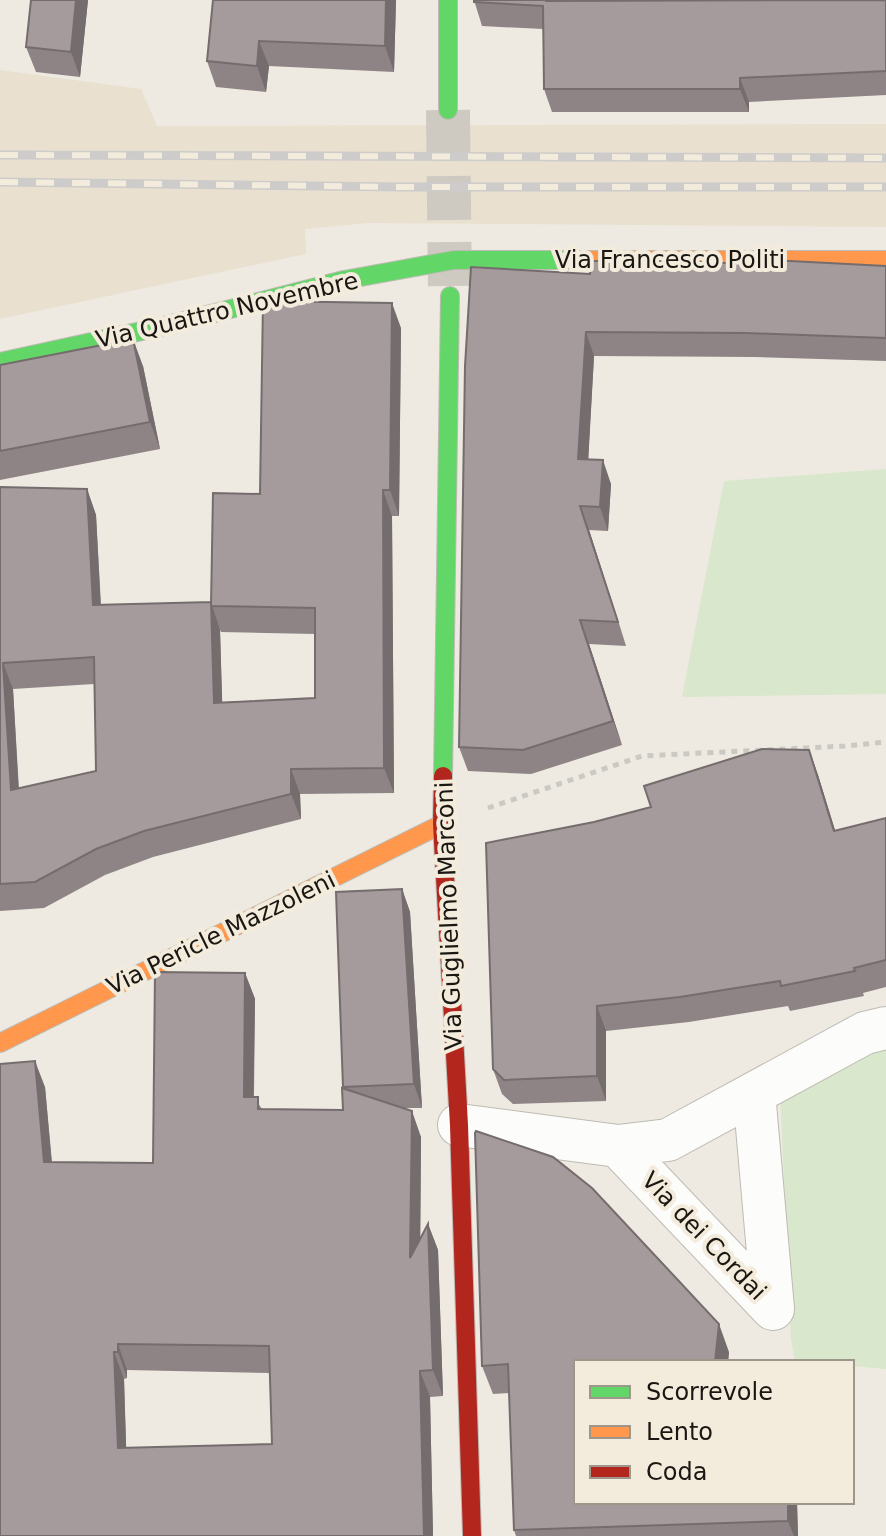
<svg xmlns="http://www.w3.org/2000/svg" width="886" height="1536" viewBox="0 0 886 1536" font-family="'DejaVu Sans',sans-serif">
<style>
.built{fill:#e9e0d0}
.green{fill:#d9e7cc}
.lines{fill:none;stroke-linecap:round;stroke-linejoin:round}
.secondary-tunnel{stroke:#cecac2;stroke-width:44;stroke-dasharray:44 22;stroke-linecap:butt}
.street-casing{stroke:#bebbb4;stroke-width:44}
.fast-casing{stroke:#bebbb4;stroke-width:20}
.slow-casing{stroke:#bebbb4;stroke-width:20}
.jam-casing{stroke:#bebbb4;stroke-width:20}
.path{stroke:#cac9c4;stroke-width:5;stroke-dasharray:6 6;stroke-linecap:butt}
.street{stroke:#fcfcfa;stroke-width:42}
.fast{stroke:#63d668;stroke-width:18}
.slow{stroke:#ff974d;stroke-width:18}
.jam{stroke:#b3261e;stroke-width:18}
.rail-casing{stroke:#ceccca;stroke-width:9}
.rail{stroke:#f3ebdc;stroke-width:6;stroke-dasharray:18;stroke-linecap:butt}
.wall{fill:#8e8486;fill-rule:evenodd}
.shaded-wall{fill:#746c6d}
.building{fill:#a59a9c;stroke:#746c6d;stroke-width:2;fill-rule:evenodd}
.labels{text-anchor:middle;stroke-width:8;stroke-linejoin:round;paint-order:stroke}
.street-label{font-size:24px;fill:#1a1712;stroke:#f3ebdc}
</style>
<rect width="100%" height="100%" fill="#eeeae1"/>
<path class="built" d="M0,70L141,89L157,126L886,124V227L368,223L305,229L306,254L0,319Z"/>
<path class="green" d="M886,469V694L682,697L724,481Z
M886,1041V1369L852,1366V1362H795L791,1339L780,1092Z"/>
<g class="lines">
<path class="secondary-tunnel" d="M448,110L450,296"/>
<g class="street-casing">
<path id="street" d="M459,1125L618,1146L668,1140L865,1033L886,1028
M618,1146L773,1309L754,1093"/>
</g>
<g class="fast-casing">
<path id="fast" d="M448,0V110
M0,362L160,327L344,280L454,260H573
M443,776L450,296"/>
</g>
<g class="slow-casing">
<path id="slow" d="M573,260H886
M0,1043L442,824"/>
</g>
<g class="jam-casing">
<path id="jam" d="M443,776L442,824L459,1125L472,1536"/>
</g>
<path class="path" d="M488,808L642,756L845,746L886,742"/>
<use href="#street" class="street"/>
<use href="#fast" class="fast"/>
<use href="#slow" class="slow"/>
<use href="#jam" class="jam"/>
<g class="rail-casing">
<path id="rail" d="M0,155L886,158
M0,182L403,187H886"/>
</g>
<use href="#rail" class="rail"/>
</g>
<path class="wall" d="M28,0H88L80,77L36,72L26,47L31,0Z
M213,0H396L394,72L269,66L266,92L216,87L207,61Z
M474,0H558L557,1L886,0V95L749,102V112H552L544,89L543,29L482,26Z
M746,264L886,266V361L754,357L594,356L588,460L611,484L608,531L589,530L626,646L589,644L622,745L531,774L468,771L459,747L590,274Z
M401,328L399,516H392L394,793L300,794L301,819L153,857L105,875L44,908L0,911V487L87,489L96,515L101,605H212L260,494ZM220,630L221,632L315,634V698L222,702ZM94,684L96,771L19,789L13,689Z
M0,365L143,366L160,449L0,480Z
M809,750L818,775L835,831L886,818V987L863,993L864,996L790,1011L788,1006L689,1022L606,1031V1101L513,1104L502,1094L493,1069L594,822L651,807Z
M402,889L410,912L422,1108H404L421,1137L420,1239L428,1224L438,1250L443,1396L430,1397L433,1536H0L45,1087L52,1162L153,1163L245,973L255,999L254,1097L262,1109L343,1110V1087ZM127,1370L270,1373L272,1444L126,1448L124,1379L127,1378Z
M729,1352L728,1362H576V1502H797L798,1536H516L514,1530L509,1393L493,1394L482,1366Z"/>
<path class="shaded-wall" d="M76,0H88L80,77L71,52Z
M386,0H396L394,72L385,46Z
M259,41L269,66L266,92L257,66Z
M740,78L749,102V112L740,89Z
M392,303L401,328L399,516L390,490Z
M586,332L594,356L587,483L578,459Z
M133,339L143,366L160,449L150,422Z
M603,460L611,484L608,531L600,507Z
M87,489L96,515L102,631L93,605Z
M383,490L392,516L394,793L384,768Z
M580,506L589,530L626,646L618,622Z
M211,602L220,630L223,728L214,703Z
M580,620L589,644L622,745L613,721Z
M3,663L13,689L20,816L11,790Z
M809,750L818,775L843,856L834,831Z
M291,769L300,794L301,819L291,794Z
M402,889L410,912L422,1108L414,1084Z
M245,973L255,999L253,1123L244,1097Z
M597,1006L606,1031V1101L597,1076Z
M35,1061L45,1087L54,1189L44,1162Z
M412,1111L421,1137L420,1284L410,1258Z
M428,1224L438,1250L443,1396L433,1370Z
M719,1324L729,1352L728,1362H715Z
M118,1344L127,1370V1378L118,1352Z
M114,1352L124,1379L127,1474L118,1448Z
M420,1371L430,1397L433,1536H424Z
M788,1502H797L798,1536H794L788,1521Z"/>
<path class="building" d="M31,0H76L71,52L26,47Z
M213,0H386L385,46L259,41L257,66L207,61Z
M474,0H546V1L886,0V71L740,78V89H544L543,6L474,2Z
M591,261H685L746,264L747,261H790L886,266V338L746,333L586,332L578,459L603,460L600,507L580,506L618,622L580,620L613,721L523,750L459,747L465,366L471,267L590,274Z
M263,301L392,303L390,490H383L384,768L291,769V794L144,831L96,849L35,882L0,884V487L87,489L93,605L211,602L214,703L315,698V608L211,606L213,493L260,494ZM94,657L96,771L11,790L3,663Z
M133,339L150,422L0,451V365Z
M762,749L809,750L834,831L886,818V960L854,968L855,971L781,986L780,981L680,997L597,1006V1076L504,1080L493,1069L486,843L594,822L651,807L644,786Z
M402,889L414,1084L343,1087L336,892Z
M155,972L245,973L244,1097H258V1109L343,1110L342,1088L412,1111L410,1258L428,1224L433,1370L420,1371L424,1536H0V1064L35,1061L44,1162L153,1163ZM118,1344L269,1346L272,1444L118,1448L114,1352H118Z
M476,1131L553,1157L592,1188L719,1324L715,1362H576V1502H788V1521L514,1530L508,1364L482,1366L475,1133Z"/>
<g class="labels">
<g class="street-label">
<text x="670" y="268">Via Francesco Politi</text>
<text transform="translate(227 310) rotate(-13)" y="8">Via Quattro Novembre</text>
<text transform="translate(449 916) rotate(-92)" y="8">Via Guglielmo Marconi</text>
<text transform="translate(221 933) rotate(-26)" y="8">Via Pericle Mazzoleni</text>
<text transform="translate(704 1236) rotate(46)" y="8">Via dei Cordai</text>
</g>
</g>
<rect x="574" y="1360" width="280" height="144" fill="#f3ebdc" stroke="#9c968b" stroke-width="2"/>
<rect x="590" y="1386" width="40" height="12" fill="#63d668" stroke="#9c968b" stroke-width="2"/>
<text x="646" y="1400" font-size="24" fill="#1a1712">Scorrevole</text>
<rect x="590" y="1426" width="40" height="12" fill="#ff974d" stroke="#9c968b" stroke-width="2"/>
<text x="646" y="1440" font-size="24" fill="#1a1712">Lento</text>
<rect x="590" y="1466" width="40" height="12" fill="#b3261e" stroke="#9c968b" stroke-width="2"/>
<text x="646" y="1480" font-size="24" fill="#1a1712">Coda</text>
</svg>
